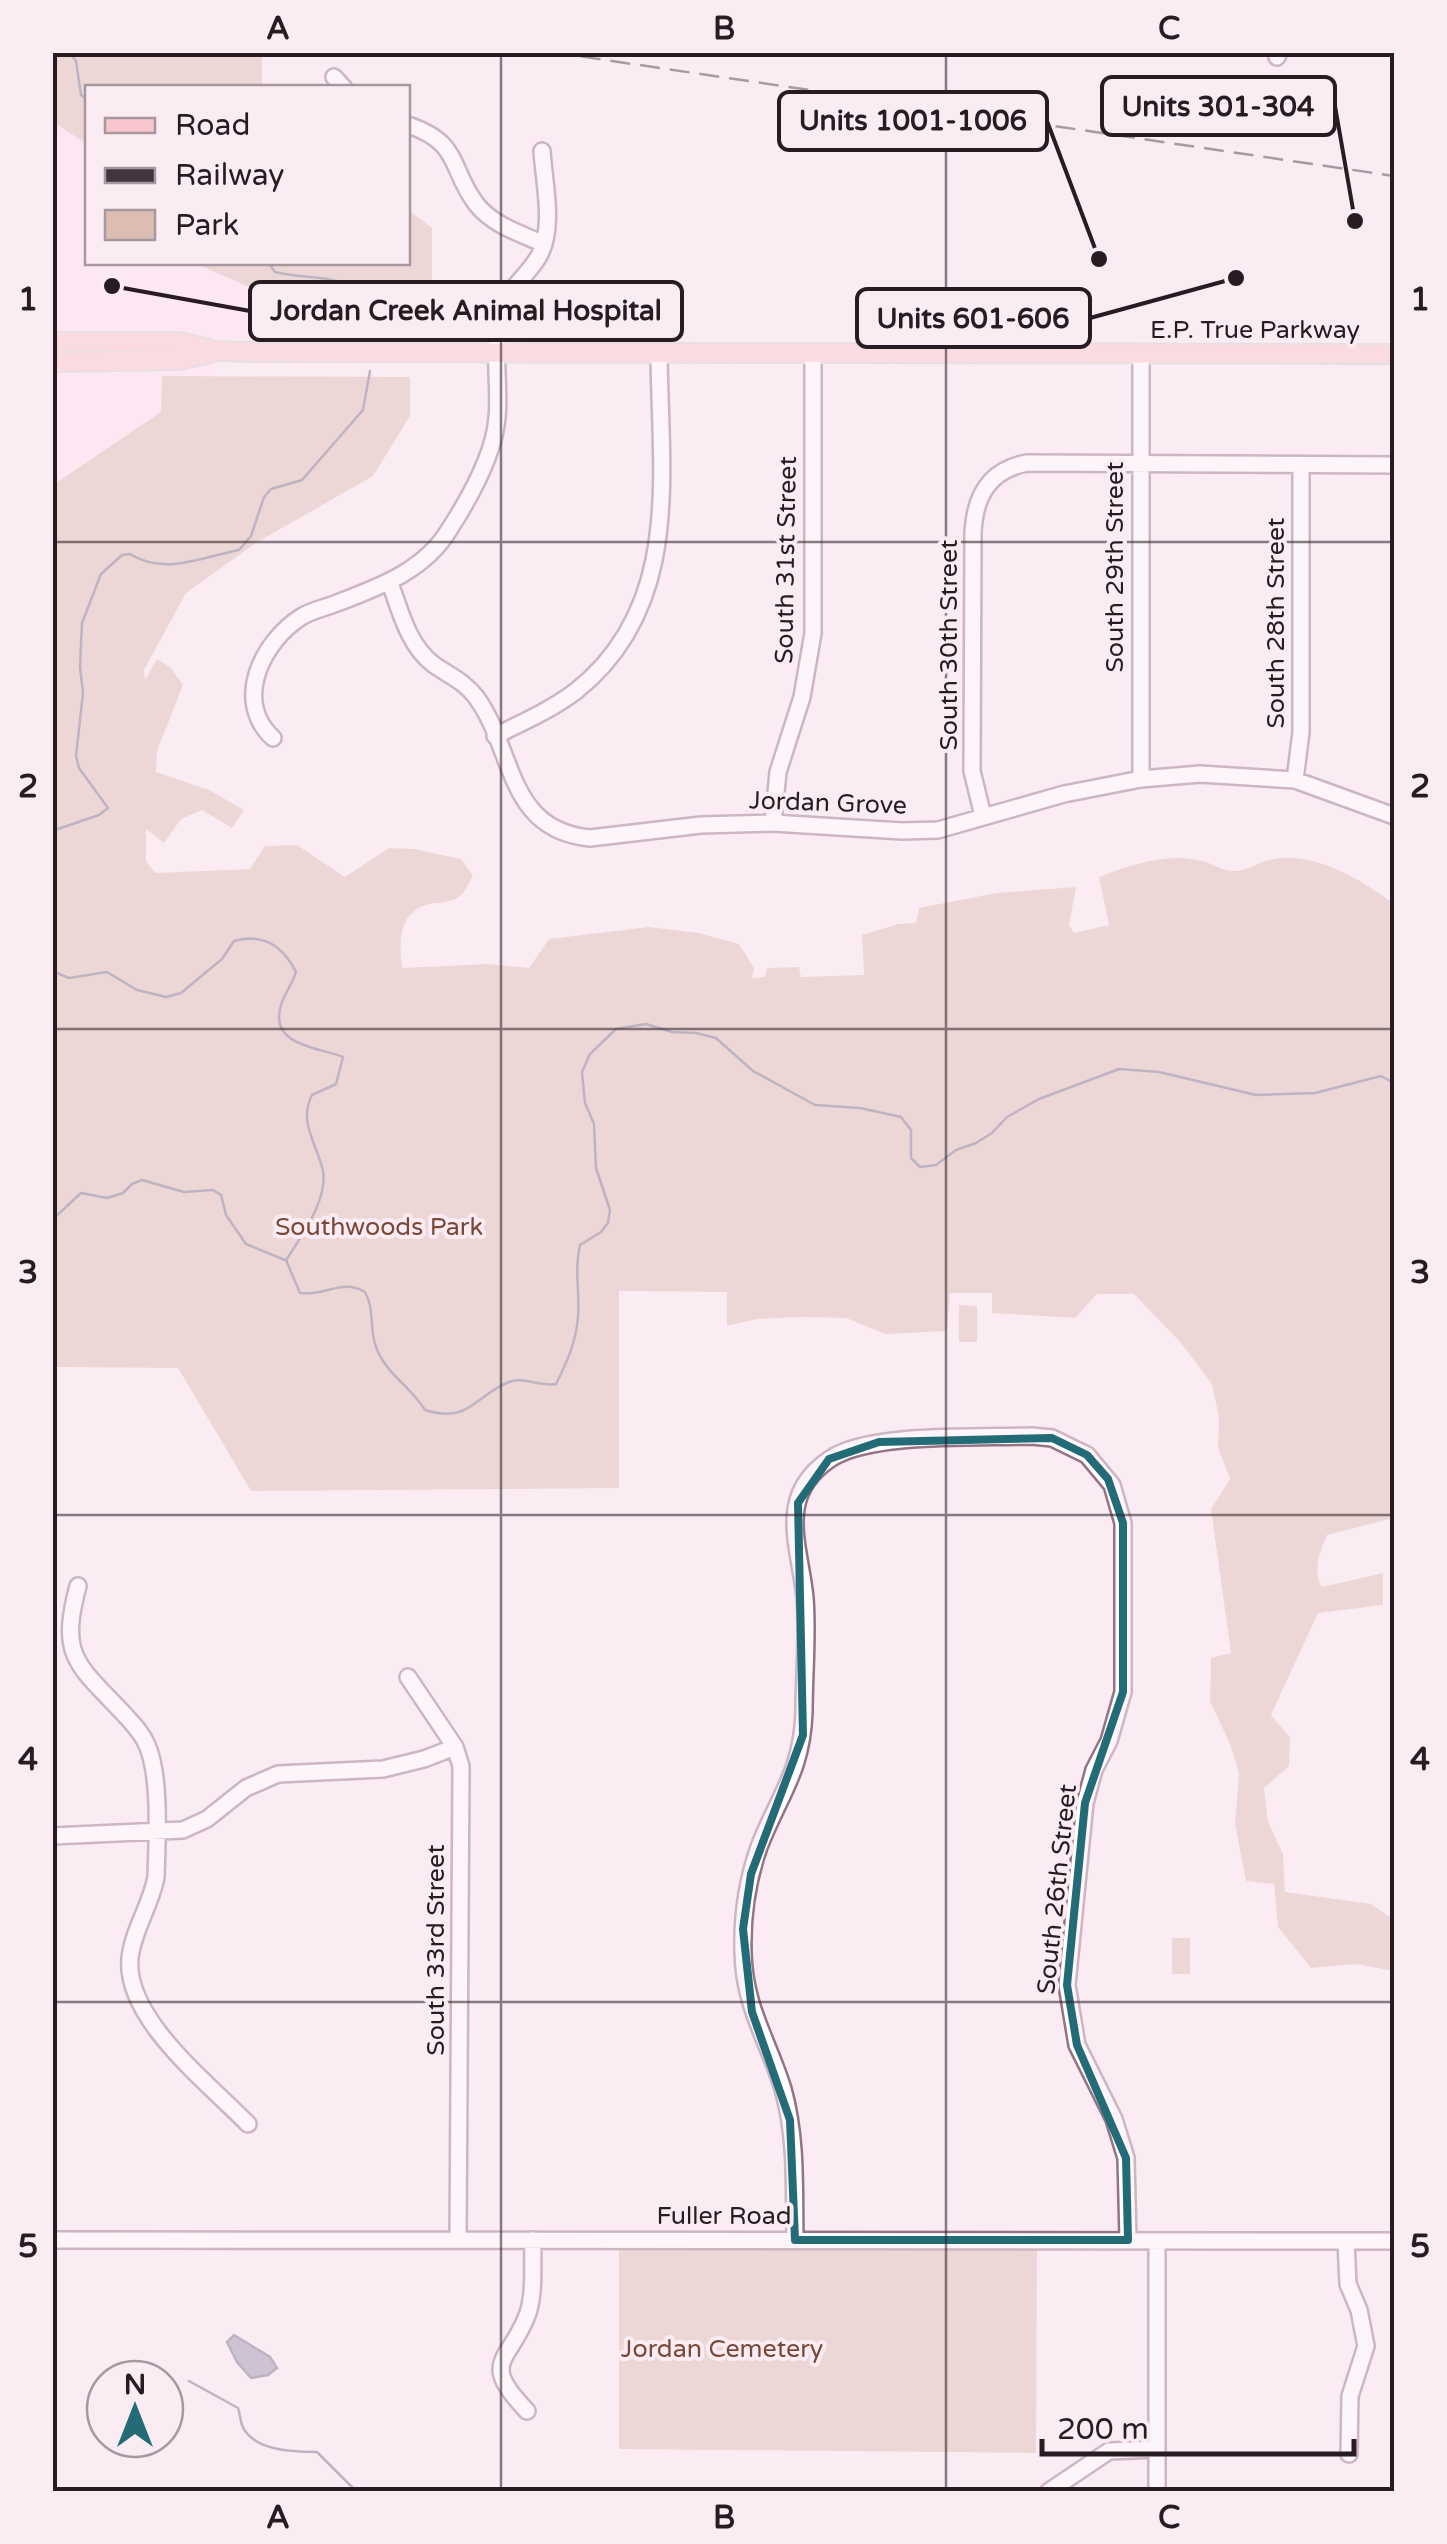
<svg xmlns="http://www.w3.org/2000/svg" width="1447" height="2544" viewBox="0 0 1447 2544" font-family="'Varela Round',sans-serif">
<style>
.built{fill:#fce1ef}
.green{fill:#dcbdb2}
.water{fill:#9491af;stroke:#746e85;stroke-width:2.5}
.lines{fill:none;stroke-linecap:round;stroke-linejoin:round}
.stream{stroke:#746e85;stroke-width:2.5}
.minor-casing{stroke:#947385;stroke-width:20}
.major-casing{stroke:#d0cdce;stroke-width:22}
.minor{stroke:#fff;stroke-width:15}
.major{stroke:#fac6cd;stroke-width:18}
.rail{stroke:#42353c;stroke-width:2.5;stroke-dasharray:20 10;stroke-linecap:butt}
.marked{fill:none;stroke:#236c77;stroke-width:8;stroke-linejoin:round}
.grid{fill:none;stroke:#281b22;stroke-width:2.5;stroke-opacity:0.55}
.labels{text-anchor:middle;stroke-width:8;stroke-linejoin:round;paint-order:stroke}
.street-label{font-size:25px;fill:#281b22;stroke:#fbecf4}
.park-label{font-size:25px;fill:#7a4837;stroke:#fbecf4}
.leader{fill:none;stroke:#281b22;stroke-width:4}
.callout-dot{fill:#281b22;stroke:#fbecf4;stroke-width:4}
.callout{fill:#fbecf4;stroke:#281b22;stroke-width:4}
.callout-label{font-size:28px;text-anchor:middle;font-weight:bold;fill:#281b22}
.neatline{fill:none;stroke:#281b22;stroke-width:4}
.grid-label{font-size:32px;text-anchor:middle;font-weight:bold;fill:#281b22}
</style>
<rect width="100%" height="100%" fill="#fbecf4"/>
<path class="built" d="M52,122L87,144L88,262L194,263L259,291V339L53,336Z
M216,365V375L162,377V412L53,485V367Z"/>
<path class="green" d="M52,53H262V87L88,88L87,144L53,122Z
M408,210L432,228V337H260L259,291L194,263L408,262Z
M162,376L410,377V416L373,476L256,543L186,593L144,670L145,680L157,659L171,668L183,685L157,751L156,772L209,790L244,810L232,828L202,810L181,819L164,843L146,829V861L155,873L250,869L265,846L297,845L345,877L389,848L414,849L461,859L473,876C469,882 466,891 460,896C451,903 441,902 430,904C398,911 399,942 402,968L489,964L529,968L549,939L649,927L699,933L739,944L754,968L752,978L765,977L767,968L799,967L801,977L864,975L862,935L898,924L916,923L919,908L996,893L1076,887L1069,925L1074,933L1109,925L1099,877C1130,865 1165,853 1198,860C1211,862 1223,872 1235,871C1249,870 1260,861 1273,859C1314,851 1363,880 1394,904V1518L1327,1535C1320,1551 1312,1571 1322,1587L1383,1573V1605L1318,1613L1271,1715L1290,1737L1289,1766L1264,1788L1268,1822L1283,1854L1285,1892L1371,1904L1394,1920V1971L1355,1964L1311,1968L1278,1927L1274,1884L1246,1881L1235,1824L1239,1773L1230,1744L1210,1701L1211,1658L1231,1653L1211,1509L1230,1479L1218,1448L1219,1418L1212,1384L1181,1343L1134,1294H1097L1075,1318L992,1313V1293H950L947,1331L885,1334L846,1318L799,1317L757,1319L727,1326V1292L619,1291V1488L251,1491L178,1368L55,1367L53,1370V485L161,412Z
M959,1305L977,1306V1342H959Z
M1172,1938H1190V1974H1172Z
M619,2246H1037L1036,2453L619,2449Z"/>
<path class="water" d="M234,2335L270,2357L277,2368L268,2375L251,2378L237,2362L227,2342Z"/>
<g class="lines">
<path class="stream" d="M69,52L76,61L81,95L88,100
M268,262L275,272C320,283 370,267 370,333
M52,831L99,815L108,808L79,768L76,756L83,693L80,667L82,623L101,574L122,555L130,554C166,576 201,557 239,550L251,536L264,497L271,489L302,480L363,410L370,371
M52,971L69,978L107,972L137,990L166,997L181,993L222,959L234,941C263,933 283,946 296,972C292,985 282,997 280,1009C271,1047 323,1048 343,1057L336,1084L312,1095C298,1122 317,1144 323,1171C328,1200 301,1236 287,1259
M52,1220L81,1193L107,1198L123,1193L132,1184L142,1180L184,1192L213,1190L221,1195L226,1215L246,1244L285,1260
M286,1260L300,1293C325,1297 341,1278 365,1292C375,1310 369,1328 376,1347C385,1373 411,1387 425,1410C469,1424 474,1396 509,1382C523,1376 540,1387 556,1384C567,1362 576,1342 578,1317C580,1292 574,1270 580,1245L601,1232L608,1223L610,1210L596,1168L594,1124L585,1103L582,1072L590,1054L616,1029L646,1024L672,1032L696,1033L716,1038L753,1071L815,1105L860,1108L901,1117L911,1130V1158L920,1167L936,1165L956,1150L976,1143L992,1133L1007,1117L1039,1099L1119,1069L1159,1072L1256,1095L1315,1093L1381,1076L1394,1083
M189,2381L238,2408C240,2414 240,2419 242,2425C252,2451 294,2452 317,2452L357,2492"/>
<g class="minor-casing">
<path id="minor" d="M1277,57L1279,52
M334,77L344,88
M408,125C462,143 449,169 477,205C493,225 521,234 544,244
M390,583C400,610 408,645 433,664C448,675 464,681 476,697C515,750 506,830 590,838L701,825L773,823L902,831L938,830L1064,794L1141,779L1200,774L1295,780L1394,816
M495,736C523,722 551,710 576,691C683,606 660,474 659,354
M273,738C233,701 262,642 301,617C312,610 325,608 337,603C379,587 424,571 449,530C469,499 494,455 497,418C500,386 493,352 499,319C504,290 525,280 539,256C555,227 544,183 542,151
M1141,779V355
M1295,780L1301,732V465
M983,816L972,771L973,532C975,496 989,470 1027,463L1394,465
M773,823L778,772L802,697L813,633V354
M78,1586C59,1657 77,1664 124,1714C133,1724 142,1733 147,1745C161,1777 157,1841 156,1877C151,1905 133,1930 130,1958C124,2018 208,2083 248,2124
M408,1677L455,1747L461,1766L458,2239
M52,1836L183,1830L207,1819L246,1788L278,1774L383,1769L424,1759L455,1747
M52,2240L1394,2241
M795,2240C794,2190 797,2139 783,2089C768,2040 744,2007 743,1952C742,1916 747,1881 759,1847C779,1795 802,1772 804,1712C804,1674 808,1635 805,1598C800,1546 775,1496 830,1459C870,1432 982,1438 1032,1436L1052,1438L1087,1455L1112,1485L1123,1523V1692L1109,1741L1094,1770L1085,1803L1067,1985L1077,2045L1114,2119L1126,2158L1128,2240
M1157,2241V2492
M1346,2241L1348,2284L1359,2310L1366,2346L1350,2396L1349,2454
M527,2411C478,2360 510,2363 528,2313C535,2291 532,2263 533,2240
M1048,2492L1109,2451L1157,2449"/>
</g>
<g class="major-casing">
<path id="major" d="M52,342H179L216,351L256,352L1394,354
M52,362L178,360L211,353"/>
</g>
<use href="#minor" class="minor"/>
<use href="#major" class="major"/>
<path class="rail" d="M551,52L1394,176"/>
</g>
<path d="M0 0H1447V2544H0ZM1052,1438L1087,1455L1108,1479L1123,1523V1692L1085,1803L1067,1985L1077,2045L1126,2158L1128,2240H795L790,2120L752,2012L743,1929L751,1874L803,1735L798,1503L829,1459L879,1442Z" fill="#fbecf4" fill-opacity=".55" fill-rule="evenodd"/>
<path class="marked" d="M1052,1438L1087,1455L1108,1479L1123,1523V1692L1085,1803L1067,1985L1077,2045L1126,2158L1128,2240H795L790,2120L752,2012L743,1929L751,1874L803,1735L798,1503L829,1459L879,1442Z"/>
<path class="grid" d="M501,52V2492M946,52V2492M52,542H1394M52,1029H1394M52,1515H1394M52,2002H1394"/>
<g class="labels">
<g class="street-label">
<text x="1255" y="338">E.P. True Parkway</text>
<text transform="translate(785 560) rotate(-89)" y="9">South 31st Street</text>
<text transform="translate(1114 567) rotate(-90)" y="9">South 29th Street</text>
<text transform="translate(1275 623) rotate(-90)" y="9">South 28th Street</text>
<text transform="translate(948 645) rotate(-90)" y="9">South 30th Street</text>
<text transform="translate(828 802) rotate(2)" y="9">Jordan Grove</text>
<text transform="translate(1056 1889) rotate(-84)" y="9">South 26th Street</text>
<text transform="translate(435 1950) rotate(-90)" y="9">South 33rd Street</text>
<text x="724" y="2224">Fuller Road</text>
</g>
<g class="park-label">
<text x="379" y="1235">Southwoods Park</text>
<text x="722" y="2357">Jordan Cemetery</text>
</g>
</g>
<path class="leader" d="M1355 221L1335 106M1099 259L1047 121M112 286L250 311M1236 278L1090 318"/>
<g class="callout-dot">
<circle cx="1355" cy="221" r="10"/>
<circle cx="1099" cy="259" r="10"/>
<circle cx="112" cy="286" r="10"/>
<circle cx="1236" cy="278" r="10"/>
</g>
<g class="callout">
<rect x="1102" y="77" width="233" height="58" rx="10"/>
<rect x="779" y="92" width="268" height="58" rx="10"/>
<rect x="250" y="282" width="432" height="58" rx="10"/>
<rect x="857" y="289" width="233" height="58" rx="10"/>
</g>
<g class="callout-label">
<text x="1218" y="116">Units 301-304</text>
<text x="913" y="130">Units 1001-1006</text>
<text x="466" y="320">Jordan Creek Animal Hospital</text>
<text x="973" y="328">Units 601-606</text>
</g>
<rect width="1447" height="2544" fill="none" stroke="#fbecf4" stroke-width="110"/>
<rect x="85" y="85" width="325" height="180" fill="#fbecf4" stroke="#a798a0" stroke-width="2.5"/>
<rect x="105" y="118" width="50" height="15" fill="#fac6cd" stroke="#a798a0" stroke-width="2.5"/>
<text x="175" y="135" font-size="30" fill="#281b22">Road</text>
<rect x="105" y="168" width="50" height="15" fill="#42353c" stroke="#a798a0" stroke-width="2.5"/>
<text x="175" y="185" font-size="30" fill="#281b22">Railway</text>
<rect x="105" y="210" width="50" height="30" fill="#dcbdb2" stroke="#a798a0" stroke-width="2.5"/>
<text x="175" y="235" font-size="30" fill="#281b22">Park</text>
<g transform="translate(135 2409)"><circle r="48" fill="#fbecf4" stroke="#a798a0" stroke-width="2.5"/>
<path d="M0-8L18 38L0 25L-18 38Z" fill="#236c77"/>
<text y="-15" font-size="28" font-weight="bold" text-anchor="middle" fill="#281b22">N</text>
</g>
<path d="M1042 2439v15h312v-15" fill="none" stroke="#281b22" stroke-width="5"/>
<text x="1057" y="2439" font-size="30" fill="#281b22" stroke="#fbecf4" stroke-width="8" paint-order="stroke">200 m</text>
<rect x="55" y="55" width="1337" height="2434" class="neatline"/>
<g class="grid-label">
<text x="278" y="39">A</text>
<text x="724" y="39">B</text>
<text x="1169" y="39">C</text>
<text x="28" y="310">1</text>
<text x="1420" y="310">1</text>
<text x="28" y="797">2</text>
<text x="1420" y="797">2</text>
<text x="28" y="1283">3</text>
<text x="1420" y="1283">3</text>
<text x="28" y="1770">4</text>
<text x="1420" y="1770">4</text>
<text x="28" y="2257">5</text>
<text x="1420" y="2257">5</text>
<text x="278" y="2528">A</text>
<text x="724" y="2528">B</text>
<text x="1169" y="2528">C</text>
</g>
</svg>
